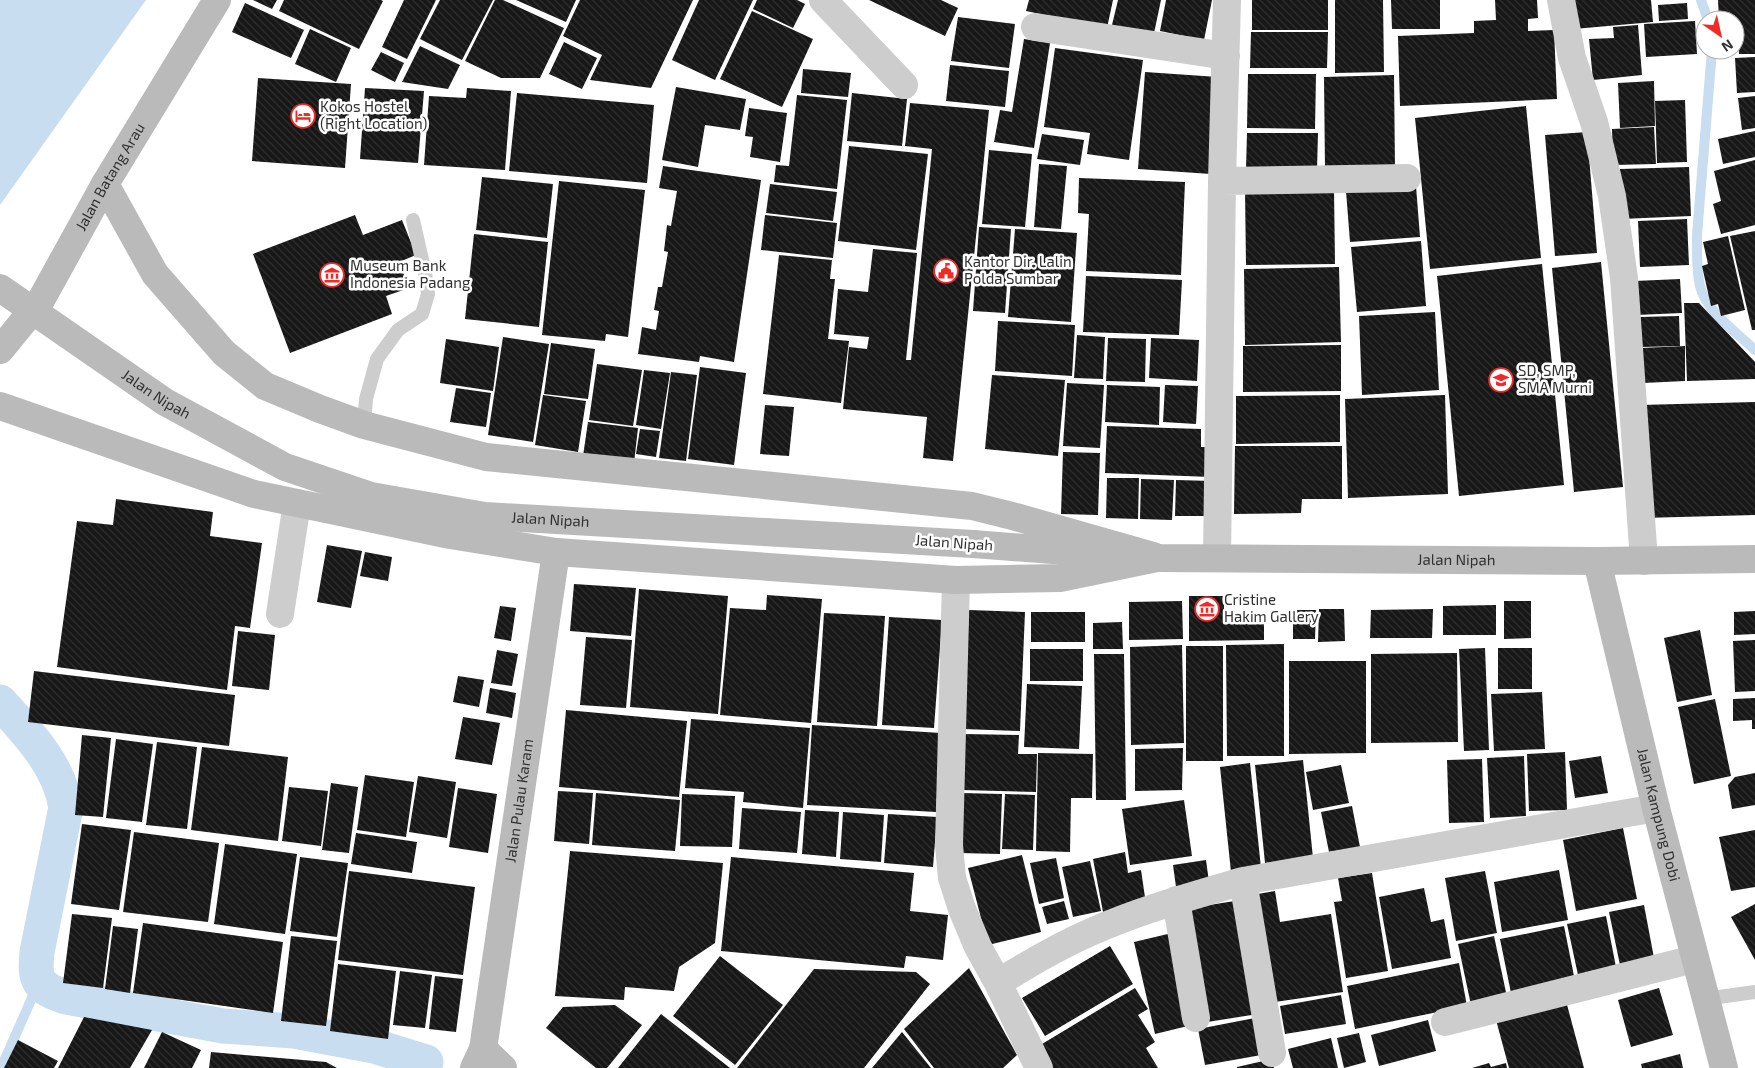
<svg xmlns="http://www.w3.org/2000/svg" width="1755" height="1068" viewBox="0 0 1755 1068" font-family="'Exo 2',sans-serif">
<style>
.water{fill:#c8ddef}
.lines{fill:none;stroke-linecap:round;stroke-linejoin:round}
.stream{stroke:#c8ddef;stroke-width:10}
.canal{stroke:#c8ddef;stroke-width:35}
.building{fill:url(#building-back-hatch)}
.lane{stroke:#cdcdcd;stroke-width:14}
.street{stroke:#cdcdcd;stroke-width:28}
.secondary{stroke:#bababa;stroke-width:28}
.secondary-bridge{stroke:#bababa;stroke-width:28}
.labels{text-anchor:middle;stroke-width:5;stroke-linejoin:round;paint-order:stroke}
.poi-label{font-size:15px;fill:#303030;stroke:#fff;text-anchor:start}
.street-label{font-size:15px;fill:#303030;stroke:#fff}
</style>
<defs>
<pattern id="building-back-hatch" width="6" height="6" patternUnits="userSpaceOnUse" patternTransform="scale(1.25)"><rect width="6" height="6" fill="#171717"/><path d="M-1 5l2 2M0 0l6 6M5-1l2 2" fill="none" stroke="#303030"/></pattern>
</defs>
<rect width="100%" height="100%" fill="#fff"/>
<path class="water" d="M0,0H146L0,205Z"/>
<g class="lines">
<path class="stream" d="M1701,0L1708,20
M1712,50L1697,235C1697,252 1696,269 1700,286C1705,310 1737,333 1755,350
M1,1068L39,982"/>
<path class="canal" d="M0,702C28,733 59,765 66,807L37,952C34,981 38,988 66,997L223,1026L294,1031L374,1046L426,1062"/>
</g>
<path class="building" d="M253,0H277L272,9Z
M284,0H381L383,1L359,49L279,11Z
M404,0H436L407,59L382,47Z
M440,0H493L462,60L420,39Z
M495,0H503L564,28L540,78H501L465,61Z
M516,0H576L566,22Z
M580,0H693L651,88L590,80L602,55L563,36Z
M699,0H753L715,80L672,60Z
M757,0H797L805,4L793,28L753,9Z
M869,0H941L958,8L945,36Z
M1029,0H1113L1107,28L1026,11Z
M1118,0H1161L1153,38L1111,29Z
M1166,0H1212L1204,40L1160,31Z
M1252,0H1328V30H1252Z
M1335,0H1383L1384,72L1335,73Z
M1391,0H1440V29H1392Z
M1495,0H1537L1538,18L1528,19V31L1554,30L1557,99L1400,106L1398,36L1474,33V21L1496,20Z
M1572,0H1651L1653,22L1574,29Z
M1718,0H1755V54H1739L1737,20H1719Z
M245,3L304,30L291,58L232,32Z
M1687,3L1688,19L1659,21L1658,5Z
M752,11L813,39L782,107L720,79Z
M958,17L1015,24L1009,68L951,61Z
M1695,21L1697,54L1646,57L1644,24Z
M1638,25L1642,75L1593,80L1589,39L1614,38L1613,27Z
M310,29L351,48L336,82L295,64Z
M1251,32H1328L1327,68H1250Z
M1024,39L1050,43L1034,148L994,142L1000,110L1012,112Z
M564,42L597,58L582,89L549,74Z
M420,46L460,65L448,89L402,82Z
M1055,48L1143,60L1129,160L1087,154L1090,133L1044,127Z
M381,52L404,63L395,82L371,70Z
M1755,57V92L1737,93L1735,58Z
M950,65L1009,71L1005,107L946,101Z
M803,69L851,73L848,97L801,93Z
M1145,72L1218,77L1211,174L1138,169Z
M1248,74H1316L1315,129L1247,128Z
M1394,75L1395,169L1325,170L1324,77Z
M258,78L351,84L345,168L252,161Z
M1654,81L1655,126L1620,128L1618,83Z
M676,87L746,99L740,130L705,125L698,167L662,160Z
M365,88L424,91L418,163L360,159Z
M467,88L511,91L505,170L424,165L429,96L466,98Z
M517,93L654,105L647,183L509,171Z
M852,93L907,99L902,146L847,141Z
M797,95L847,100L837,189L774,182L776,165L789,166Z
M1755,96V128L1742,130L1738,98Z
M1685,100L1687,162L1657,163L1655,101Z
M910,103L989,110L953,461L923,458L927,417L843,409L849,347L867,349L869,337L834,334L838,289L868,292L873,249L917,253L906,360H911L932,149L905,146Z
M1526,106L1541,258L1430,269L1415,118Z
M749,108L787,113L780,162L750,157L753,137L745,136Z
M1654,127L1656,164L1613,165L1612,129Z
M1755,131V157L1723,164L1718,139Z
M1587,132L1597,253L1555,256L1545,135Z
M1247,133H1318L1317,170L1246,169Z
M1042,134L1084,140L1080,165L1037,159Z
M849,146L928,154L916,250L838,241Z
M989,150L1032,154L1025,227L982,224Z
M1755,160V225L1721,234L1713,204L1721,201L1714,171Z
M1039,164L1067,166L1061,229L1034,227Z
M663,166L761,180L734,362L700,356L699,362L638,354L642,327L656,330L659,311L654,310L658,287H662L668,252L664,251L667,225L671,226L677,191L659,188Z
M1689,167L1691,216L1621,219L1620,169Z
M482,177L553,184L547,238L476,230Z
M1079,178L1185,182L1181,275L1086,271L1089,214L1078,213Z
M559,181L645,190L628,337L606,334L605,341L542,335Z
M770,184L837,192L833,221L766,213Z
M1416,186L1420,237L1350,242L1346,191Z
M1334,189L1335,264L1246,265L1245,191Z
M355,215L363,235L402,220L416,255L399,262L409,288L386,296L392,314L290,353L253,254Z
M765,215L837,223L833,258L761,250Z
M1687,219L1689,265L1640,267L1638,221Z
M979,227L1011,229L1005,313L973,311Z
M1015,229L1077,233L1071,322L1008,317Z
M1755,231V330H1752L1730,236Z
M474,234L548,242L539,327L465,319Z
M1728,236L1745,310L1721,316L1718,304L1711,306L1702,266L1708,264L1703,242Z
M1421,241L1426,306L1357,312L1351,247Z
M779,255L832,260L830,279H835L828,339L849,341L841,403L763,394Z
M1601,262L1623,487L1574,492L1552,268Z
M1542,264L1564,485L1459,496L1437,276Z
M1339,267L1341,342L1245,345L1244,269Z
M1086,276L1182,280L1179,335L1083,332Z
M1680,279L1682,313L1636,315L1635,281Z
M1684,303H1699L1755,362V379L1687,381Z
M1435,312L1439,390L1362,395L1359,316Z
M1679,316L1680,346L1642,347L1640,317Z
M998,321L1075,325L1072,376L995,371Z
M1077,335L1105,337L1103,379L1074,378Z
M503,337L549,344L533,442L488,435Z
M1108,338L1146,339L1145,382L1106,381Z
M1151,338L1199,340L1197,381L1149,378Z
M446,339L499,347L493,391L440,383Z
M551,343L595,349L588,399L544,394Z
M1341,345V391L1243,392V346Z
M1685,346V381L1643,383L1641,348Z
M597,364L642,370L633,426L589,420Z
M700,367L746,373L734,465L688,459Z
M644,370L670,373L661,429L636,425Z
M671,372L697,375L686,461L659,458Z
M992,375L1065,380L1058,456L985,449Z
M1067,383L1104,385L1100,448L1063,446Z
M1107,385L1160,387L1159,425L1105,422Z
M1165,385L1198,386L1196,424L1163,422Z
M456,388L491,393L486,427L450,422Z
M543,395L586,401L578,452L535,445Z
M1340,395V442L1236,444V396Z
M1445,395L1448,494L1348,498L1345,399Z
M1755,402V515L1642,518L1640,405Z
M765,405L794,407L789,456L760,454Z
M588,422L638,428L634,463L583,456Z
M1107,426L1201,429V447H1213L1211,477L1105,473Z
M640,429L660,431L656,457L636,454Z
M1235,446H1342V499H1302L1301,513L1234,514Z
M1063,452L1100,453L1098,515L1061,514Z
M1107,478H1139L1138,519L1106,518Z
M1141,479L1174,480L1172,520L1140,519Z
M1176,480L1212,481L1211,516H1175Z
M116,499L213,512L210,536L262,543L250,628L235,626L227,690L57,667L77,521L113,525Z
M327,545L362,551L351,608L317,602Z
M365,552L392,557L388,581L360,576Z
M574,584L636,588L631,636L570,631Z
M639,589L728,596L718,714L630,707Z
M767,595L822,599L811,723L720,715L730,608L766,610Z
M1189,596H1224V622H1264V640L1189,641Z
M1182,601L1183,639L1129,640V602Z
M1504,601H1531V638L1504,639Z
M1496,605V635H1443V606Z
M500,606L516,608L511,641L494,638Z
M1319,609H1344L1345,641L1318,642Z
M1433,609L1432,638H1370L1371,610Z
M969,610L1025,612L1020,731L963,729Z
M1293,610H1316L1315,639H1293Z
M1755,611V634L1734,635V612Z
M1031,612H1085V642H1031Z
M824,613L885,616L877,726L817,722Z
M889,617L942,620L934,728L882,725Z
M1122,622L1123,649H1093V623Z
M1700,630L1712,695L1677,702L1664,638Z
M238,631L275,635L269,690L232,686Z
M586,637L632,640L626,708L580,705Z
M1755,640V691L1735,692L1733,641Z
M1284,644V756H1227L1226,645Z
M1182,645L1184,743L1131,745L1130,647Z
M1186,646H1223V761H1186Z
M1485,648L1489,750L1464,751L1459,649Z
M1498,648H1532V689H1498Z
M1030,649H1083V681H1030Z
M497,650L518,654L512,686L491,683Z
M1457,653L1458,742L1371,743V654Z
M1094,654H1124L1126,800H1096Z
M1289,661H1366V753L1289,754Z
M34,671L235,695L229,746L28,722Z
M458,676L484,680L479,707L453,702Z
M1027,684L1082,686L1079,749L1024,747Z
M490,688L516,693L512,718L486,713Z
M1542,692L1545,749L1494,751L1491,694Z
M1755,698V729H1752V720L1733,721V699Z
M1715,699L1731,776L1694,784L1678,707Z
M566,710L687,721L679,797L559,787Z
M463,717L500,723L492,765L455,759Z
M691,719L810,728L803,808L743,802L744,792L685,788Z
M812,725L941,733L936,812L807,805Z
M964,734L1019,735L1018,754H1037L1036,792L962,790Z
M82,735L111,738L103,817L75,815Z
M116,739L153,744L142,822L106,818Z
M157,742L197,747L187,829L146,825Z
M202,747L288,757L278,841L191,830Z
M1183,748L1182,790L1135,791V749Z
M1565,752L1567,810L1529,811L1527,754Z
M1038,753L1093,754L1092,798H1071L1070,852L1036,851Z
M1524,756L1526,816L1490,818L1487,758Z
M1601,756L1608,793L1575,798L1569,761Z
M1482,759L1484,822L1449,823L1447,760Z
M1303,760L1313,858L1265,863L1255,765Z
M1250,763L1261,868L1231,872L1220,767Z
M1341,765L1349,803L1313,810L1306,772Z
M1755,773V805L1732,809L1728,785L1735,777Z
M365,775L414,782L406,837L357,830Z
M418,776L456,782L447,838L409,832Z
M331,783L358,787L349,853L322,850Z
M289,787L328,791L321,846L282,841Z
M458,788L497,794L488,853L449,847Z
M558,791L593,793L589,844L554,841Z
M596,793L680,800L675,851L592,845Z
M961,793L1002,794L1000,854L959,853Z
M682,794L735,796L732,847L680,846Z
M1005,794L1035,795L1033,850L1002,849Z
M1184,800L1192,856L1130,865L1122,809Z
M1352,806L1360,847L1329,852L1321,812Z
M742,808L801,812L797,853L739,849Z
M805,810L839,812L836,857L802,854Z
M843,812L884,815L881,862L840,859Z
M888,814L937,817L933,867L884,863Z
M82,824L131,830L119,910L71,904Z
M1623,828L1637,899L1576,911L1563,840Z
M1755,830V887L1731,891L1719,837Z
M134,832L219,843L208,922L123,912Z
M356,833L417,842L412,873L351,864Z
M225,844L297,854L285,934L214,924Z
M570,851L723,863L715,943L679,967L674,991L625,987L624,1000L555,996Z
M1125,852L1128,873L1141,870L1146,904L1103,912L1093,859Z
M1022,855L1041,932L988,945L968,868Z
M300,857L348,863L337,937L290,931Z
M731,857L914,873L910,911L948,915L943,960L906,956L904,968L721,951Z
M1056,858L1064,898L1039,904L1030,863Z
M1206,860L1209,882L1176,887L1173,865Z
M1090,861L1101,911L1073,917L1062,867Z
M1559,870L1568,920L1502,932L1494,882Z
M349,871L475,887L463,975L338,960Z
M1485,871L1497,933L1456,941L1445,878Z
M1372,873L1388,971L1346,978L1334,902L1342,901L1338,878Z
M1424,888L1431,922L1444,919L1451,958L1392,969L1379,897Z
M1275,891L1280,922L1331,914L1343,992L1269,1003L1252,895Z
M1241,900L1258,1014L1201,1023L1184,909Z
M1064,901L1069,919L1047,924L1042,907Z
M1755,904V960L1731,917Z
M1644,905L1654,958L1620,965L1609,912Z
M72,914L112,918L103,988L63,983Z
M1606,916L1616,967L1578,975L1567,924Z
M143,923L283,942L273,1013L133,993Z
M113,926L138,929L130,993L105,989Z
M1564,926L1575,981L1511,993L1500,939Z
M1172,933L1192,1025L1155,1034L1134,942Z
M291,936L337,941L326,1026L281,1021Z
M1494,936L1507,997L1471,1005L1458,944Z
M1110,946L1133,984L1045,1036L1022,998Z
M720,956L783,1005L735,1065L673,1016Z
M1459,963L1467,1006L1355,1029L1347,986Z
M338,964L396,971L388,1039L330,1031Z
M969,968L1017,1055L1003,1068H934L904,1029Z
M814,969L916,972L930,984L864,1068H737Z
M400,971L432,975L425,1028L393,1025Z
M435,976L463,979L456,1032L429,1029Z
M1135,988L1148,1009L1138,1015L1155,1042L1146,1048L1158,1068H1050L1037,1047Z
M1659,988L1673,1035L1631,1047L1618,1000Z
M1341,995L1346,1024L1285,1034L1280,1006Z
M1566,1001L1584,1068H1509L1496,1020Z
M615,1005L642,1025L607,1068H596L546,1028L563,1007Z
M661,1014L730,1068H618Z
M84,1017L152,1030L130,1068H58Z
M1260,1017L1267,1054L1205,1065L1198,1029Z
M1428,1020L1436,1051L1379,1066L1371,1035Z
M162,1032L201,1050L192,1068H144Z
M902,1032L931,1068H872Z
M1359,1033L1366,1062L1344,1068L1337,1038Z
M1331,1038L1338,1068H1293L1288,1049Z
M18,1040L58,1061L54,1068H4Z
M211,1052L326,1062L337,1068H209Z
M1680,1054L1683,1068H1642L1641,1064Z
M1272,1059L1274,1068H1237V1067Z
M1489,1063L1491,1067L1506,1063L1507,1068H1472Z"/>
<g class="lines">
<path class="lane" d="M364,425L366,399L377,359L398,330L422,314L428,294L425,273L413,220
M1705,999L1755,992"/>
<path class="street" d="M823,0L904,85
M1561,0L1572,58L1594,122L1612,196L1624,278L1644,561
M1035,27L1226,56
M1222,181L1407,178
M1217,557L1222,181L1227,0
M956,580L949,845L952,878L962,909L978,947L998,983L1039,1068
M280,614L297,503
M1243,881L1272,1053
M1176,900L1196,1018
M998,983C1028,964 1059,946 1091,932C1140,910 1192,896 1243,881L1656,808
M1445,1022L1694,959"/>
<g class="secondary">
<path d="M105,184L155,274L224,353L265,386L320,409L364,425L486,457L972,506L1016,517L1153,556"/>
<path id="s1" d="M0,350L41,300L105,184L217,0"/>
<path d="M0,406L254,494L450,535L556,552L956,580L1060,578L1157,558"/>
<path id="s2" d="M973,544L1157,558L1597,561L1755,559"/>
<path id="s3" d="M1597,561L1656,808L1724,1068"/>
<path d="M483,1049L503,1068"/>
<path id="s4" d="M474,1068L483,1049L556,552"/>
</g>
<path class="secondary-bridge" id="s5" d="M0,288L165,402L285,467L371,496L485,516L973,544"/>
</g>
<defs>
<g id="hotel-ring" transform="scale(1.25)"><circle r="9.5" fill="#fff" stroke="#f12a28" stroke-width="1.5"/><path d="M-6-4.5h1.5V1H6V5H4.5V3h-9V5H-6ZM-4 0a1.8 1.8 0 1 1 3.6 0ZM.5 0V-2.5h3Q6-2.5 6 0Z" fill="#f12a28"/></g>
<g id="civic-ring" transform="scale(1.25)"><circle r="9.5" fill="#fff" stroke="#f12a28" stroke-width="1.5"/><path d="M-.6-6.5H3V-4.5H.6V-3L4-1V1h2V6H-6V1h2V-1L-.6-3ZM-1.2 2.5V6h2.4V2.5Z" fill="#f12a28"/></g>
<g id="museum-ring" transform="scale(1.25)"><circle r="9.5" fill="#fff" stroke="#f12a28" stroke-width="1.5"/><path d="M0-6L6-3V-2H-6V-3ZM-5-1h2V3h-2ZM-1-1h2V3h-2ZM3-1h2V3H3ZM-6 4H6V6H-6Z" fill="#f12a28"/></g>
<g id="school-ring" transform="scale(1.25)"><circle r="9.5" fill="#fff" stroke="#f12a28" stroke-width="1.5"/><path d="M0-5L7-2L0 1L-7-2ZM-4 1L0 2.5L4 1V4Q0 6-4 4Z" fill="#f12a28"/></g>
</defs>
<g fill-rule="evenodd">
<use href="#hotel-ring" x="303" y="116"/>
<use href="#civic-ring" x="946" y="271"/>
<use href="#museum-ring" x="332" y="275"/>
<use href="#school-ring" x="1501" y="380"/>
<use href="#museum-ring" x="1207" y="609"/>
</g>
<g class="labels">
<g class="poi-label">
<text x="320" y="112">Kokos Hostel<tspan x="320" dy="17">(Right Location)</tspan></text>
<text x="964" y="267">Kantor Dir. Lalin<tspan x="964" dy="17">Polda Sumbar</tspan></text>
<text x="350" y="271">Museum Bank<tspan x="350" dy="17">Indonesia Padang</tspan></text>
<text x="1518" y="376">SD, SMP,<tspan x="1518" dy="17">SMA Murni</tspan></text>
<text x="1224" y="605">Cristine<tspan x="1224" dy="17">Hakim Gallery</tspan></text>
</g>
<g class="street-label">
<text dy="5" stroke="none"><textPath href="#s1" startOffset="206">Jalan Batang Arau</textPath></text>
<text dy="5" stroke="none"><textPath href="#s5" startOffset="189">Jalan Nipah</textPath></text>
<text dy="5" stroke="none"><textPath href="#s5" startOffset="609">Jalan Nipah</textPath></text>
<text transform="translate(954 543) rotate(4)" y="5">Jalan Nipah</text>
<text dy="5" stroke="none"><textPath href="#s2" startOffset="484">Jalan Nipah</textPath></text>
<text dy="5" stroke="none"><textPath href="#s4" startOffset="272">Jalan Pulau Karam</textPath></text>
<text dy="5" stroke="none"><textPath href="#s3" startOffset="261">Jalan Kampung Dobi</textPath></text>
</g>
</g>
<g transform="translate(1720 35) rotate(146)"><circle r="24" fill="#ffffff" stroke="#acacac"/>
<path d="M0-4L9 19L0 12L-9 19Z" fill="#f12a28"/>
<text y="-8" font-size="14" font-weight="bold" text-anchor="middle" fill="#303030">N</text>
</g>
</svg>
